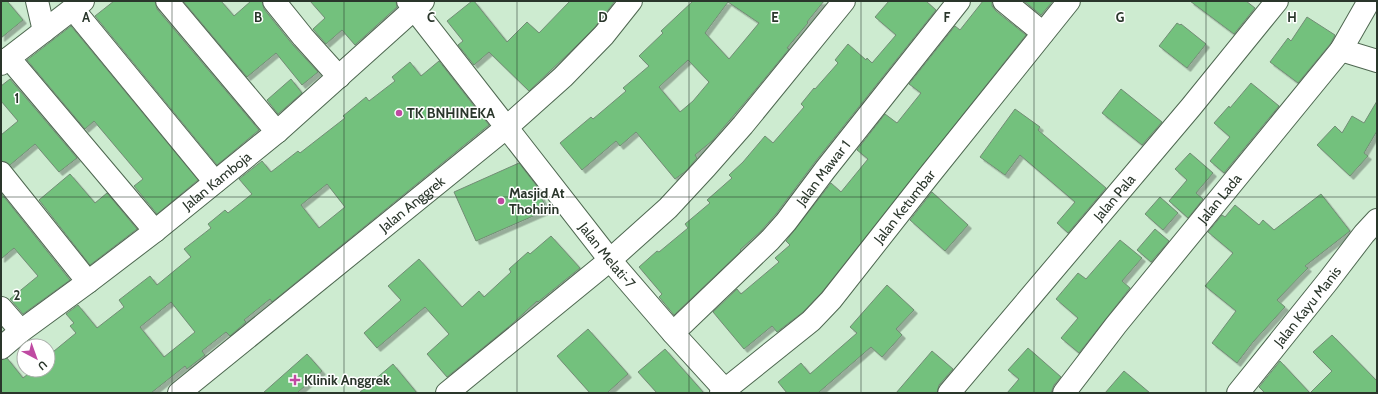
<svg xmlns="http://www.w3.org/2000/svg" width="1378" height="394" viewBox="0 0 1378 394" font-family="Cabin,sans-serif">
<style>
.building{fill:#73c17d;stroke:#728d75;fill-rule:evenodd;filter:url(#shadow)}
.lines{fill:none;stroke-linecap:round;stroke-linejoin:round}
.minor-casing{stroke:#4e6750;stroke-width:24}
.minor{stroke:#fff;stroke-width:22}
.grid{fill:none;stroke:#2a362b;stroke-width:1;stroke-opacity:0.55}
.poi-dot{fill:#bf4aa2;stroke:#fff;stroke-width:1.5}
.labels{text-anchor:middle;stroke-width:3;stroke-linejoin:round;paint-order:stroke}
.poi-label{font-size:14px;font-weight:bold;fill:#2a362b;stroke:#fff;text-anchor:start}
.street-label{font-size:14px;fill:#2a362b;stroke:#fff}
.grid-label{font-size:13px;text-anchor:middle;font-weight:bold;fill:#2a362b;stroke:#fff;stroke-width:3;stroke-linejoin:round;paint-order:stroke}
</style>
<defs>
<filter id="shadow"><feDropShadow dx="3.5" dy="3.5" stdDeviation="0" flood-color="#0004"/></filter>
</defs>
<rect width="100%" height="100%" fill="#cdebd0"/>
<path class="building" d="M1,1H7L23,20L1,38Z
M114,1H155L157,9L259,130L217,165L95,16Z
M183,1H221L234,16L251,1H262L264,9L293,45L318,72L302,85L276,53L247,77Z
M310,1H396L397,7L355,45L342,30L326,44L313,29L325,18Z
M472,1H474L507,42L527,22L539,33L570,1H615L595,27L568,54L529,91L489,52L474,65L458,45L463,41L447,21Z
M693,1H824L807,22L808,23L787,48L789,49L747,100L712,141L695,155L697,158L686,171L675,179L636,132L620,146L616,141L582,170L560,143L591,117L593,119L626,91L623,88L649,66L639,56L663,33L661,31ZM728,2L759,23L729,59L705,33ZM688,60L709,82L693,101L680,112L659,87Z
M889,1H926L936,10L815,162L776,214L761,231L740,250L741,251L674,315L659,297L662,294L639,267L657,251L659,252L688,228L685,224L710,203L707,200L732,178L729,175L743,162L765,136L773,143L804,107L801,104L814,88L815,89L838,63L835,60L848,44L866,60L867,58L872,63L896,35L875,17Z
M983,1H992V6L996,11L1026,35L822,292L803,312L777,332L772,326L744,349L713,312L737,289L741,294L779,262L775,258L790,245L786,241L831,183L841,192L868,159L857,150L885,114L897,123L921,93L909,84L955,26L960,30Z
M1024,1H1053L1041,15Z
M1190,1H1246L1255,8L1234,34Z
M1307,17L1335,35L1331,43L1298,83L1270,62L1288,38L1291,41Z
M1177,23L1180,25L1181,24L1206,44L1187,68L1159,46Z
M71,26L198,180L157,214L134,186L143,179L94,121L85,129L27,60Z
M439,61L489,125L272,302L270,299L244,320L246,322L230,336L226,332L202,351L205,355L187,369L185,366L151,393H1V360L7,358L23,378L33,370H48V356L76,333L70,326L74,323L66,314L78,305L97,328L124,307L119,300L150,276L157,285L191,257L184,249L211,228L208,224L225,210L228,213L252,194L239,179L262,161L271,172L298,151L300,153L345,118L343,116L366,97L369,101L395,81L392,77L410,62L421,76ZM327,184L345,207L319,228L301,205ZM171,302L195,332L164,357L140,327Z
M10,79L77,158L59,172L35,144L10,165L6,162L1,161V135L18,121L1,101V86Z
M291,79L302,93L278,114L267,100Z
M1251,83L1279,106L1224,173L1210,161L1230,137L1214,123L1229,106L1230,108Z
M1121,89L1162,122L1142,145L1102,113Z
M1377,101V131L1364,153L1368,156L1350,176L1317,145L1335,126L1342,133L1352,116L1364,123Z
M1015,109L1040,127L1038,130L1106,188L1068,233L1057,223L1075,202L1020,155L1005,175L980,157Z
M1190,153L1213,173L1196,193L1203,199L1188,218L1169,201L1187,180L1175,169Z
M519,163L536,185L547,210L476,241L454,192Z
M70,174L95,203L107,193L137,229L90,265L39,200Z
M932,192L968,225L945,251L910,220Z
M1,193L70,280L23,314L10,299L38,276L14,248L1,259Z
M1321,194L1350,231L1305,266L1308,268L1277,300L1285,307L1253,342L1237,363L1212,343L1236,311L1205,286L1233,253L1208,232L1222,215L1225,217L1235,205L1259,225L1263,220L1274,230Z
M1160,197L1178,213L1163,230L1145,214Z
M1155,229L1169,241L1151,262L1137,250Z
M551,236L580,268L538,302L537,301L512,324L447,377L427,354L449,334L425,307L377,348L364,333L401,300L388,286L419,259L462,307L479,291L484,297L511,272L509,269L528,252L530,254Z
M1120,240L1142,258L1122,281L1130,288L1079,353L1061,338L1078,318L1056,299L1078,273L1086,279Z
M887,285L914,310L896,329L902,335L882,357L871,347L818,393H787L778,382L801,363L810,374L857,333L850,327Z
M588,329L628,374L607,393H590L557,356Z
M1332,335L1377,381V393H1265L1259,387L1280,361L1310,393L1332,371L1313,352Z
M1028,348L1061,377L1054,385L1051,393H1007L1019,379L1008,370Z
M665,349L704,393H657L638,372Z
M932,351L953,369L939,385L937,393H896Z
M307,354L322,371L297,393H263Z
M393,364L417,393H359Z
M1124,371L1150,393H1105Z"/>
<g class="lines">
<g class="minor-casing">
<g id="minor">
<path d="M37,1L44,31"/>
<path d="M167,1L277,132"/>
<path d="M274,1L303,37L339,77"/>
<path id="s1" d="M408,1L610,260L673,333L725,390"/>
<path d="M1004,1L1043,33"/>
<path d="M73,9L215,182"/>
<path d="M1341,50L1377,61"/>
<path d="M9,58L155,231"/>
<path d="M1,64L83,1"/>
<path d="M1,173L88,282"/>
<path d="M1,308L21,331"/>
<path id="s2" d="M673,333L770,240L786,222L825,170L959,1"/>
<path id="s3" d="M1,348L21,331L88,282L155,231L277,132L423,1"/>
<path id="s4" d="M179,393L507,127L563,77L604,35L631,1"/>
<path d="M447,393L610,260L668,208L706,167L743,125L844,1"/>
<path id="s5" d="M721,393L811,321L831,300L927,178L1069,1"/>
<path id="s6" d="M949,393L1191,107L1277,1"/>
<path id="s7" d="M1064,393L1116,325L1341,50L1369,1"/>
<path id="s8" d="M1238,393L1328,281L1364,234L1377,220"/>
</g>
</g>
<use href="#minor" class="minor"/>
</g>
<path class="grid" d="M172,1V393M344,1V393M517,1V393M689,1V393M861,1V393M1034,1V393M1206,1V393M1,197H1377"/>
<g class="poi-dot">
<circle cx="399" cy="113" r="4"/>
<circle cx="501" cy="201" r="4"/>
<path d="M293 374h4v4h4v4h-4v4h-4v-4h-4v-4h4z"/>
</g>
<g class="labels">
<g class="poi-label">
<text x="407" y="118">TK BNHINEKA</text>
<text x="509" y="198">Masjid At<tspan x="509" dy="16">Thohirin</tspan></text>
<text x="304" y="385">Klinik Anggrek</text>
</g>
<g class="street-label">
<text dy="5" stroke="none"><textPath href="#s2" startOffset="220">Jalan Mawar 1</textPath></text>
<text dy="5" stroke="none"><textPath href="#s3" startOffset="273">Jalan Kamboja</textPath></text>
<text dy="5" stroke="none"><textPath href="#s6" startOffset="256">Jalan Pala</textPath></text>
<text dy="5" stroke="none"><textPath href="#s7" startOffset="249">Jalan Lada</textPath></text>
<text dy="5" stroke="none"><textPath href="#s4" startOffset="300">Jalan Anggrek</textPath></text>
<text dy="5" stroke="none"><textPath href="#s5" startOffset="263">Jalan Ketumbar</textPath></text>
<text dy="5" stroke="none"><textPath href="#s1" startOffset="323">Jalan Melati-7</textPath></text>
<text dy="5" stroke="none"><textPath href="#s8" startOffset="111">Jalan Kayu Manis</textPath></text>
</g>
</g>
<g class="grid-label">
<text x="86" y="22">A</text>
<text x="258" y="22">B</text>
<text x="431" y="22">C</text>
<text x="603" y="22">D</text>
<text x="775" y="22">E</text>
<text x="947" y="22">F</text>
<text x="1120" y="22">G</text>
<text x="1292" y="22">H</text>
<text x="17" y="103">1</text>
<text x="17" y="300">2</text>
</g>
<rect width="1378" height="394" fill="none" stroke="#2a362b" stroke-width="4"/>
<g transform="translate(36 358) rotate(139)"><circle r="19" fill="#ffffff" stroke="#aaafaa"/>
<path d="M0-3L7 15L0 10L-7 15Z" fill="#bf4aa2"/>
<text y="-6" font-size="11" font-weight="bold" text-anchor="middle" fill="#2a362b">U</text>
</g>
</svg>
